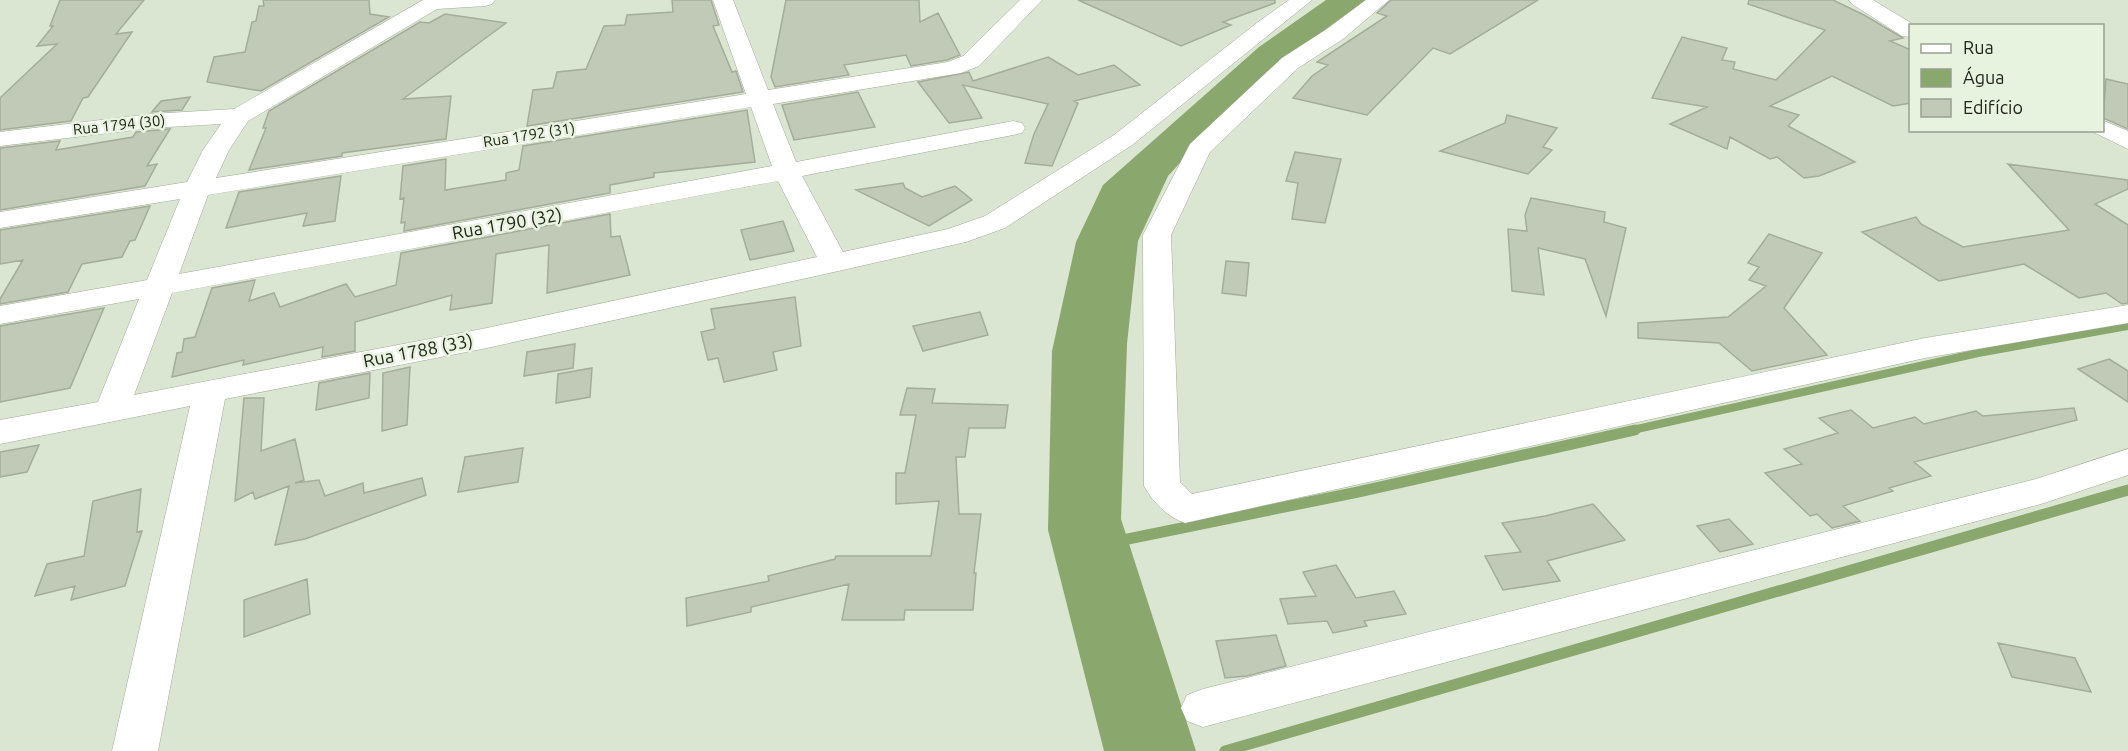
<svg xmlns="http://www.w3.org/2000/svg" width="2128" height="751" viewBox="0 0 2128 751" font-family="Ubuntu,sans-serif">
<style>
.water{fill:#8aa76e}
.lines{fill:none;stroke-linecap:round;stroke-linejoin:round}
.stream-far1{stroke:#8aa76e;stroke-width:8}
.stream{stroke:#8aa76e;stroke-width:11}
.building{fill:#c0cab7;stroke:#a3ad9a;stroke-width:1.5}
.street-casing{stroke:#a1ab98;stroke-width:1}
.street{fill:#fff;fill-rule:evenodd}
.labels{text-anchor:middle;stroke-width:5;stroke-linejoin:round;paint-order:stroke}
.far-street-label{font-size:15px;fill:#21251d;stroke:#e8f3df}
.street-label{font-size:18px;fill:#21251d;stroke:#e8f3df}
</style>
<rect width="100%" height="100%" fill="#dbe6d2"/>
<path class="water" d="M1326,0H1366L1282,61L1229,109L1168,176L1138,241L1127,344L1121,519L1196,751H1104L1048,530L1052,351L1076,242L1103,185L1259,47Z"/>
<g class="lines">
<path class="stream-far1" d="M1628,431L1978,353L2128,326"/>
<path class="stream" d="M1118,541L1358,492L1635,430
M1225,751L2128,490"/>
</g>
<path class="building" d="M60,0H144L116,34L132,32L88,97L83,98L71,121L0,130V98L57,44L37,46L53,26H50Z
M263,0H369L370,14L389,17L261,91L207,82L214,57L245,52L252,22L256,21L259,6H264Z
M672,0H711L719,25L713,26L732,72L736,71L743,92L527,126L533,90L553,88L557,72L586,69L604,26L625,25L627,15L673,12Z
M786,0H919L920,22L938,13L960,55L947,60L911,66L906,55L844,65L849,75L775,87L771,77Z
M1078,0H1275V3L1223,22L1231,25L1181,46Z
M1391,0H1538L1450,54L1433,48L1367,115L1293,98L1312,76L1328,65L1317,62L1387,16L1377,13Z
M1749,0H1833L1864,15L1903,38L1890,41L1911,50V103L1893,106L1832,76L1770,106L1799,115L1788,126L1855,162L1819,176L1804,178L1777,157L1770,159L1730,137L1727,149L1670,124L1707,107L1652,98L1682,37L1727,48L1722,60L1735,62L1733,69L1776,80L1825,30L1748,4Z
M445,14L506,23L403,99L451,96L446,139L342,153V156L249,170L266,128H263L269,111L420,22L429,23Z
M1048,57L1078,75L1114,65L1140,85L1074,101L1078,103L1052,166L1025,163L1034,134L1048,104L963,85L982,118L949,123L918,82L969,72L973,81Z
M2106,79L2128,84V129L2103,118Z
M858,92L875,127L794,140L782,105Z
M190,97L182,110L152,112L161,101Z
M747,110L755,162L654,173V177L610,185V193L404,231L405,222L401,223L404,198L400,199L403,166L446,159L445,190L506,180V173L519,170L523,146Z
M1507,115L1557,128L1543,147L1552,150L1528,174L1440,151L1505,123Z
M170,129L147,166L157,164L145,186L0,210V148L60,141L56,150L133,137L136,132Z
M1295,152L1341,159L1325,223L1292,219L1298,183L1286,181Z
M2008,164L2128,180V189L2095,204L2128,225V303L2122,304L2106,293L2079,298L2024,264L1939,281L1862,232L1916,217L1921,224L1963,247L2069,230Z
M341,176L335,221L303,226L307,213L226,228L239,192Z
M903,183L905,188L922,197L955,186L972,200L929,226L856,190Z
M1531,198L1605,212L1604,222L1626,228L1606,316L1585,259L1538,248L1544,295L1512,291L1508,229L1527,231L1525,215Z
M150,206L135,240L130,241L122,257L82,264L68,292L0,304V299L23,260L0,264V230Z
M610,214L611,237L620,236L630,275L547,293L549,245L496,254L492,303L450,310L452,295L355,322V351L322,357L323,347L243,365L244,360L172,377L177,353L182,352L184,339L195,337L212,288L255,280L249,301L274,293L280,307L346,284L355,297L396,285L401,253Z
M783,221L794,251L750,260L741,230Z
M1769,234L1822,253L1784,308L1827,355L1752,371L1719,343L1638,338V323L1728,317L1766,286L1749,280L1759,267L1748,263Z
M1226,261L1249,263L1246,296L1222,293Z
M795,297L801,346L773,352L777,370L724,382L718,358L708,360L701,332L715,329L711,309Z
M104,308L70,388L0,402V326Z
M980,312L988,335L923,351L913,326Z
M575,344L573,368L524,376L527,352Z
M2109,359L2128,371V402L2078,369Z
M410,367L407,425L382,431L383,373Z
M592,368L590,397L556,403L558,374Z
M370,373L369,398L316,410L319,383Z
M907,388L935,389L932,403L1008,405L1005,428H969L965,457H956L959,514H981L974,573H976L973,610H905L904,620H842L849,584L751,607V612L687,626L686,598L769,581L768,576L835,559L836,556H931L939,501L896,504V473H905L916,415H900Z
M244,398H264L261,451L295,439L304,480L295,483L319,480L325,496L363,483L364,493L422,478L426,495L305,539L275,545L289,486L255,499L253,492L235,501Z
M2074,408L2077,420L1914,462L1931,476L1889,488L1893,491L1843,506L1860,521L1832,528L1817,514L1810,516L1765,473L1802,464L1784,449L1838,433L1819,418L1851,410L1873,428L1915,417L1924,424L1976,411L1983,416Z
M39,445L27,472L0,477V452Z
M523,448L518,482L458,492L465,457Z
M141,489L137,532L142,531L125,586L71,600L75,586L35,596L47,564L84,556L93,501Z
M1593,504L1625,540L1547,561L1560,581L1503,590L1485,556L1521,552L1502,523L1545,516Z
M1729,519L1753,544L1720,552L1697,526Z
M1336,565L1356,598L1394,591L1406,614L1364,621L1367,626L1333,633L1327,621L1288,624L1280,599L1316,596L1303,572Z
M307,579L310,614L244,637V600Z
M1276,635L1286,666L1247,676L1225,678L1216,641Z
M1998,643L2075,658L2091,692L2012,677Z"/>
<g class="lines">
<g class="street-casing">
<path id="street" d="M423,0H495L492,4L485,6L437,9L248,121L229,150L216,178L746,94L713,0H733L768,90L948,62L963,56L1020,0H1042L979,66L961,73L773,104L796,162L1013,121L1022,123L1025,128L1022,133L1013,135L802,176L843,252L948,229L985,216L1114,135L1258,22L1289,0H1312L1132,145L1005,228L966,242L834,272L482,349L225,399L158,751H112L190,406L0,444V420L98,402L139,299L0,324V306L147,280L180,199L0,228V212L187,182L203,150L221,124L151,128L0,146V132L151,114L234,109ZM751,107L772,166L179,274L208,195ZM778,181L817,257L482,329L134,395L172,293Z
M1366,0H1389L1343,39L1298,68L1210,152L1171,235L1180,482L1192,494L1925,338L2128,305V323L1925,358L1185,523C1167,517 1153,502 1144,486L1143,235L1190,144L1282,58L1327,29Z
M1849,0H1873L1916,26H1910V37L1902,36L1852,4Z
M2102,120L2128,131V149L2093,132L2092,130H2102Z
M2128,449V475L2041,504L1203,727L1187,721L1181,708L1187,695L1203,689L2036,479Z"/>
</g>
<use href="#street" class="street"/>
</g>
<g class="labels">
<g class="far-street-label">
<text transform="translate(119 125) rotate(-6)" y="5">Rua 1794 (30)</text>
<text transform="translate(529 135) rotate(-9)" y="5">Rua 1792 (31)</text>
</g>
<g class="street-label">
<text transform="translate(507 224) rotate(-10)" y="6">Rua 1790 (32)</text>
<text transform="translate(418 351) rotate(-11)" y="6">Rua 1788 (33)</text>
</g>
</g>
<rect x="1909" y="24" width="195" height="108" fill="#e8f3df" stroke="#98a191" stroke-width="1.5"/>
<rect x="1921" y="44" width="30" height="9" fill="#ffffff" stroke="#98a191" stroke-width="1.5"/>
<text x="1963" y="54" font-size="18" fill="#21251d">Rua</text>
<rect x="1921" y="69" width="30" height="18" fill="#8aa76e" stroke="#98a191" stroke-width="1.5"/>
<text x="1963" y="84" font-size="18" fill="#21251d">Água</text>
<rect x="1921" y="99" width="30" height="18" fill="#c0cab7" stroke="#98a191" stroke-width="1.5"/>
<text x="1963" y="114" font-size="18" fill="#21251d">Edifício</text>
</svg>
